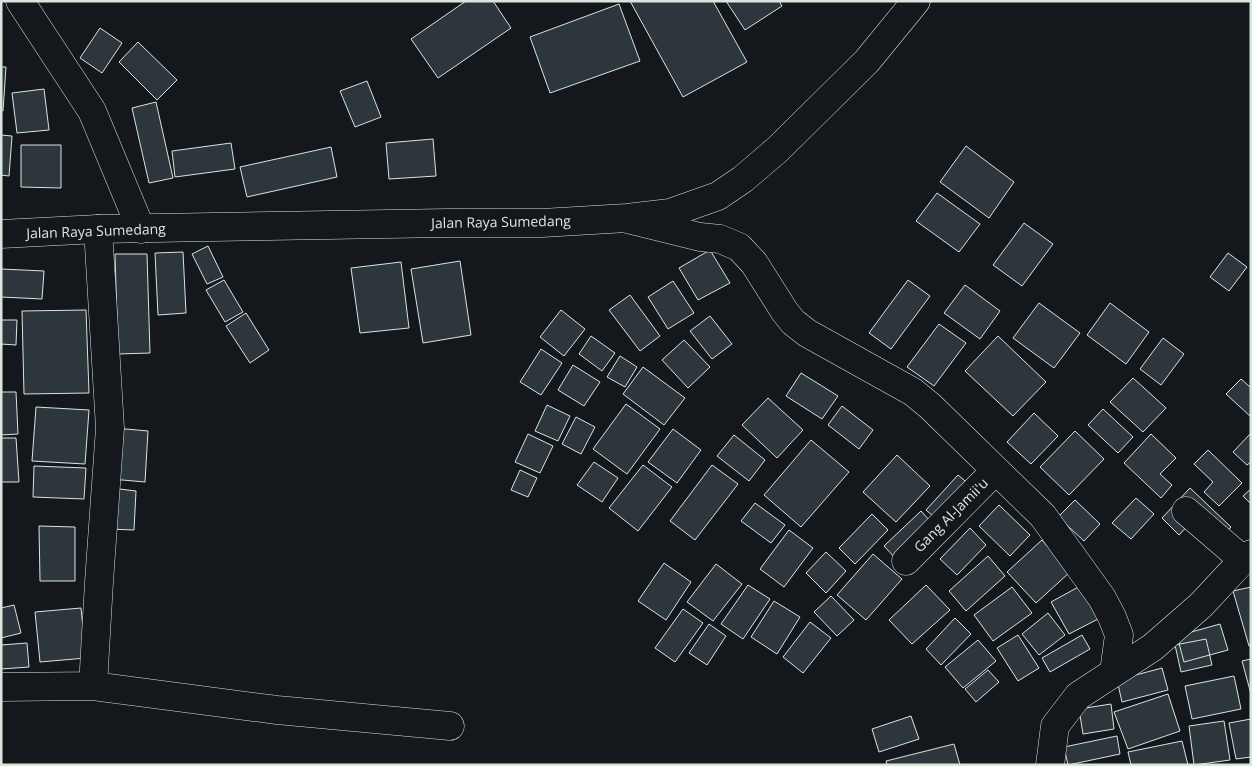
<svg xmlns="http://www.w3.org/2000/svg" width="1252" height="766" viewBox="0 0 1252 766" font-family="'Open Sans',sans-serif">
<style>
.building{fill:#2c363c;stroke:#d8e6dc}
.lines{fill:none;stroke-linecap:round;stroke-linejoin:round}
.street-casing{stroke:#d8e6dc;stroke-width:29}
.highway-casing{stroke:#d8e6dc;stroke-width:29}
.street{stroke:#14181c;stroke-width:28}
.highway{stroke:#14181c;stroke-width:28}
.labels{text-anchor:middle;stroke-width:4;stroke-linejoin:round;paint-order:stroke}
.street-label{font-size:14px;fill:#d8e6dc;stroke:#14181c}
</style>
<rect width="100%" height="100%" fill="#14181c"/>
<path class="building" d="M466,1H493L511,28L438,78L411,39Z
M630,1H713L747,62L683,97Z
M726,1H779L782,6L745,30Z
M619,4L640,61L550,93L530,37Z
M100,28L122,43L102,73L80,58Z
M138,42L177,80L157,100L119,62Z
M1,67H6L3,111L1,110Z
M367,81L381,117L355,127L340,91Z
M44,89L49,130L17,133L12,93Z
M156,102L173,178L149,183L132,108Z
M1,135L12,136L9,176L1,175Z
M433,139L436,176L389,179L386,143Z
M231,143L235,169L175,177L172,151Z
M21,145H61V188L21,187Z
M966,146L1014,182L989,218L940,182Z
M331,147L337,177L247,197L240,167Z
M937,193L980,224L959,252L916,221Z
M1024,223L1053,244L1022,286L993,265Z
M208,246L223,277L207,284L192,254Z
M710,250L730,283L698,300L679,268Z
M183,252L186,313L158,315L155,253Z
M1228,253L1247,267L1229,291L1210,277Z
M115,254H147L150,353L118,354Z
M460,261L471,335L423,343L411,269Z
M401,262L409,328L360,333L351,268Z
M1,269L44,271L42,299L1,297Z
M224,280L243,312L225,322L206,290Z
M908,280L930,296L891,349L869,333Z
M673,281L694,313L668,329L648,297Z
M965,285L1000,311L980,339L944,313Z
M630,295L660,336L640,351L609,310Z
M1039,303L1080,333L1054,368L1013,338Z
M1110,303L1149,332L1126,364L1087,335Z
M86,310L89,393L24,394L22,311Z
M561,310L585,329L564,356L540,337Z
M246,313L269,350L250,363L226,326Z
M710,316L732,344L712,359L690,331Z
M1,320H17L16,345L1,344Z
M939,324L966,343L934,386L907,367Z
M591,336L615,353L602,371L579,354Z
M998,336L1046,382L1013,416L965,371Z
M1163,338L1184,354L1161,385L1140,369Z
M684,340L710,367L688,388L662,360Z
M541,349L562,363L541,395L520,382Z
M620,356L637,367L625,387L607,377Z
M573,365L600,382L584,406L558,390Z
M643,367L685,398L664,425L623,394Z
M801,373L838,396L822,419L786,396Z
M1133,378L1166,408L1143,432L1110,402Z
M1241,379L1250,387L1251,386V417L1226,394Z
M1,392H16L18,434L1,435Z
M768,398L803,430L777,458L742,425Z
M626,404L660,429L627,474L593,449Z
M547,405L570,416L558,441L535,431Z
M842,406L873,430L859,449L828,425Z
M36,407L89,410L85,464L32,461Z
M1103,409L1133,437L1118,453L1088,425Z
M1034,413L1058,436L1031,464L1007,442Z
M576,417L595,427L581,454L562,444Z
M115,428L148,431L145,482L111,479Z
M673,429L701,450L677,483L648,462Z
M1075,431L1104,459L1069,495L1040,467Z
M1251,433V462L1247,465L1233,452Z
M528,434L553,446L540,473L515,462Z
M1151,434L1176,458L1160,474L1172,485L1161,498L1124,463Z
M734,435L765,460L749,481L717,456Z
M1,438H16L19,482H1Z
M811,440L849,472L801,527L764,495Z
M1208,450L1242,483L1219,506L1204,492L1213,482L1194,464Z
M897,455L930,486L896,522L863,492Z
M594,462L618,478L602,502L577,485Z
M643,465L672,487L638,531L609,508Z
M712,465L738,484L695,540L670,521Z
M34,466L86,468L84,499L33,497Z
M520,470L537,478L528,497L511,490Z
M958,475L983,496L952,532L926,510Z
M111,488L136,491L134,530L108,529Z
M1190,488L1231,527L1216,543L1193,520L1179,535L1162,518Z
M1251,489V504L1243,496Z
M1136,498L1154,514L1131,539L1112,523Z
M1075,500L1100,524L1084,541L1058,517Z
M755,503L785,525L771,543L741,521Z
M999,505L1030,535L1010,556L979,526Z
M921,511L946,539L909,573L884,546Z
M872,514L888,530L855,564L839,548Z
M39,526L75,527V581H40Z
M970,528L986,545L957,575L940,559Z
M789,530L813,548L784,587L760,569Z
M1042,540L1070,572L1036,603L1007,572Z
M826,552L846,571L826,593L806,573Z
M873,554L902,579L866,620L837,595Z
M988,556L1005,576L966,611L949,591Z
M664,563L691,582L666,620L638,601Z
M716,564L742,584L713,621L687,602Z
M748,585L770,599L743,639L721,624Z
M926,585L950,610L912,644L889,620Z
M1082,585L1100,618L1069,634L1051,602Z
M1012,587L1032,613L993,641L974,615Z
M1251,587V646H1249L1233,591Z
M831,596L854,620L837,636L814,612Z
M774,601L800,617L777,654L751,637Z
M14,605L21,633L1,638V608Z
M81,608L86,658L40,662L35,612Z
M683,609L703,623L675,662L655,648Z
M1048,613L1065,635L1039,655L1022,634Z
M955,618L971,634L941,665L926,649Z
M810,622L831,638L803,673L783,657Z
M709,624L726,636L707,665L689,653Z
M1220,624L1228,650L1184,662L1177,636Z
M1018,635L1039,668L1018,681L997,648Z
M1082,635L1090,649L1050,672L1042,658Z
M1206,639L1212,665L1181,672L1175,645Z
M978,640L996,661L963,688L945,667Z
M27,643L29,667L1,669V645Z
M1251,659V694L1242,661Z
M1162,668L1168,690L1122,702L1117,680Z
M988,670L999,682L976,702L965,689Z
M1234,676L1241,709L1192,719L1185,686Z
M1168,694L1180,731L1128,749L1114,712Z
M1111,704L1114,729L1083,734L1079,709Z
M911,716L919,739L879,752L872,729Z
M1251,719V757L1236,759L1229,723Z
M1224,721L1230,760L1194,765L1189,726Z
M1117,736L1120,754L1068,765L1064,747Z
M1182,741L1188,765H1131L1128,752Z
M954,744L960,765H887L886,761Z"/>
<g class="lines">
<g class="street-casing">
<path id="street" d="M20,1L92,111L141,229
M627,219L700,237L720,239L739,247L754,263L785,312L793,322L807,333L913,392L930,406L1043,516L1102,598L1112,617L1119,635L1114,672
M1186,511L1243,560
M906,561L996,470
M93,686L99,582L110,428L98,229
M1,687L93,686L277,710L450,726
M1050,765L1055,726L1078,696L1153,647L1201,605L1243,560L1251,554"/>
</g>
<g class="highway-casing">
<path id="highway" d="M1,234L98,229L447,223H542L627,218L670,213L718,196L743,179L778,149L867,61L916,1"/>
</g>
<use href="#street" class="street"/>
<use href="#highway" class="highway"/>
</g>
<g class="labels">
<g class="street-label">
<text transform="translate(501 222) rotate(-1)" y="5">Jalan Raya Sumedang</text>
<text transform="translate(96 231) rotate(-2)" y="5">Jalan Raya Sumedang</text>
<text transform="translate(951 515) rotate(-45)" y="5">Gang Al-Jamii'u</text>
</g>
</g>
<rect width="1252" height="766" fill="none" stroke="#d8e6dc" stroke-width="5"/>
</svg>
